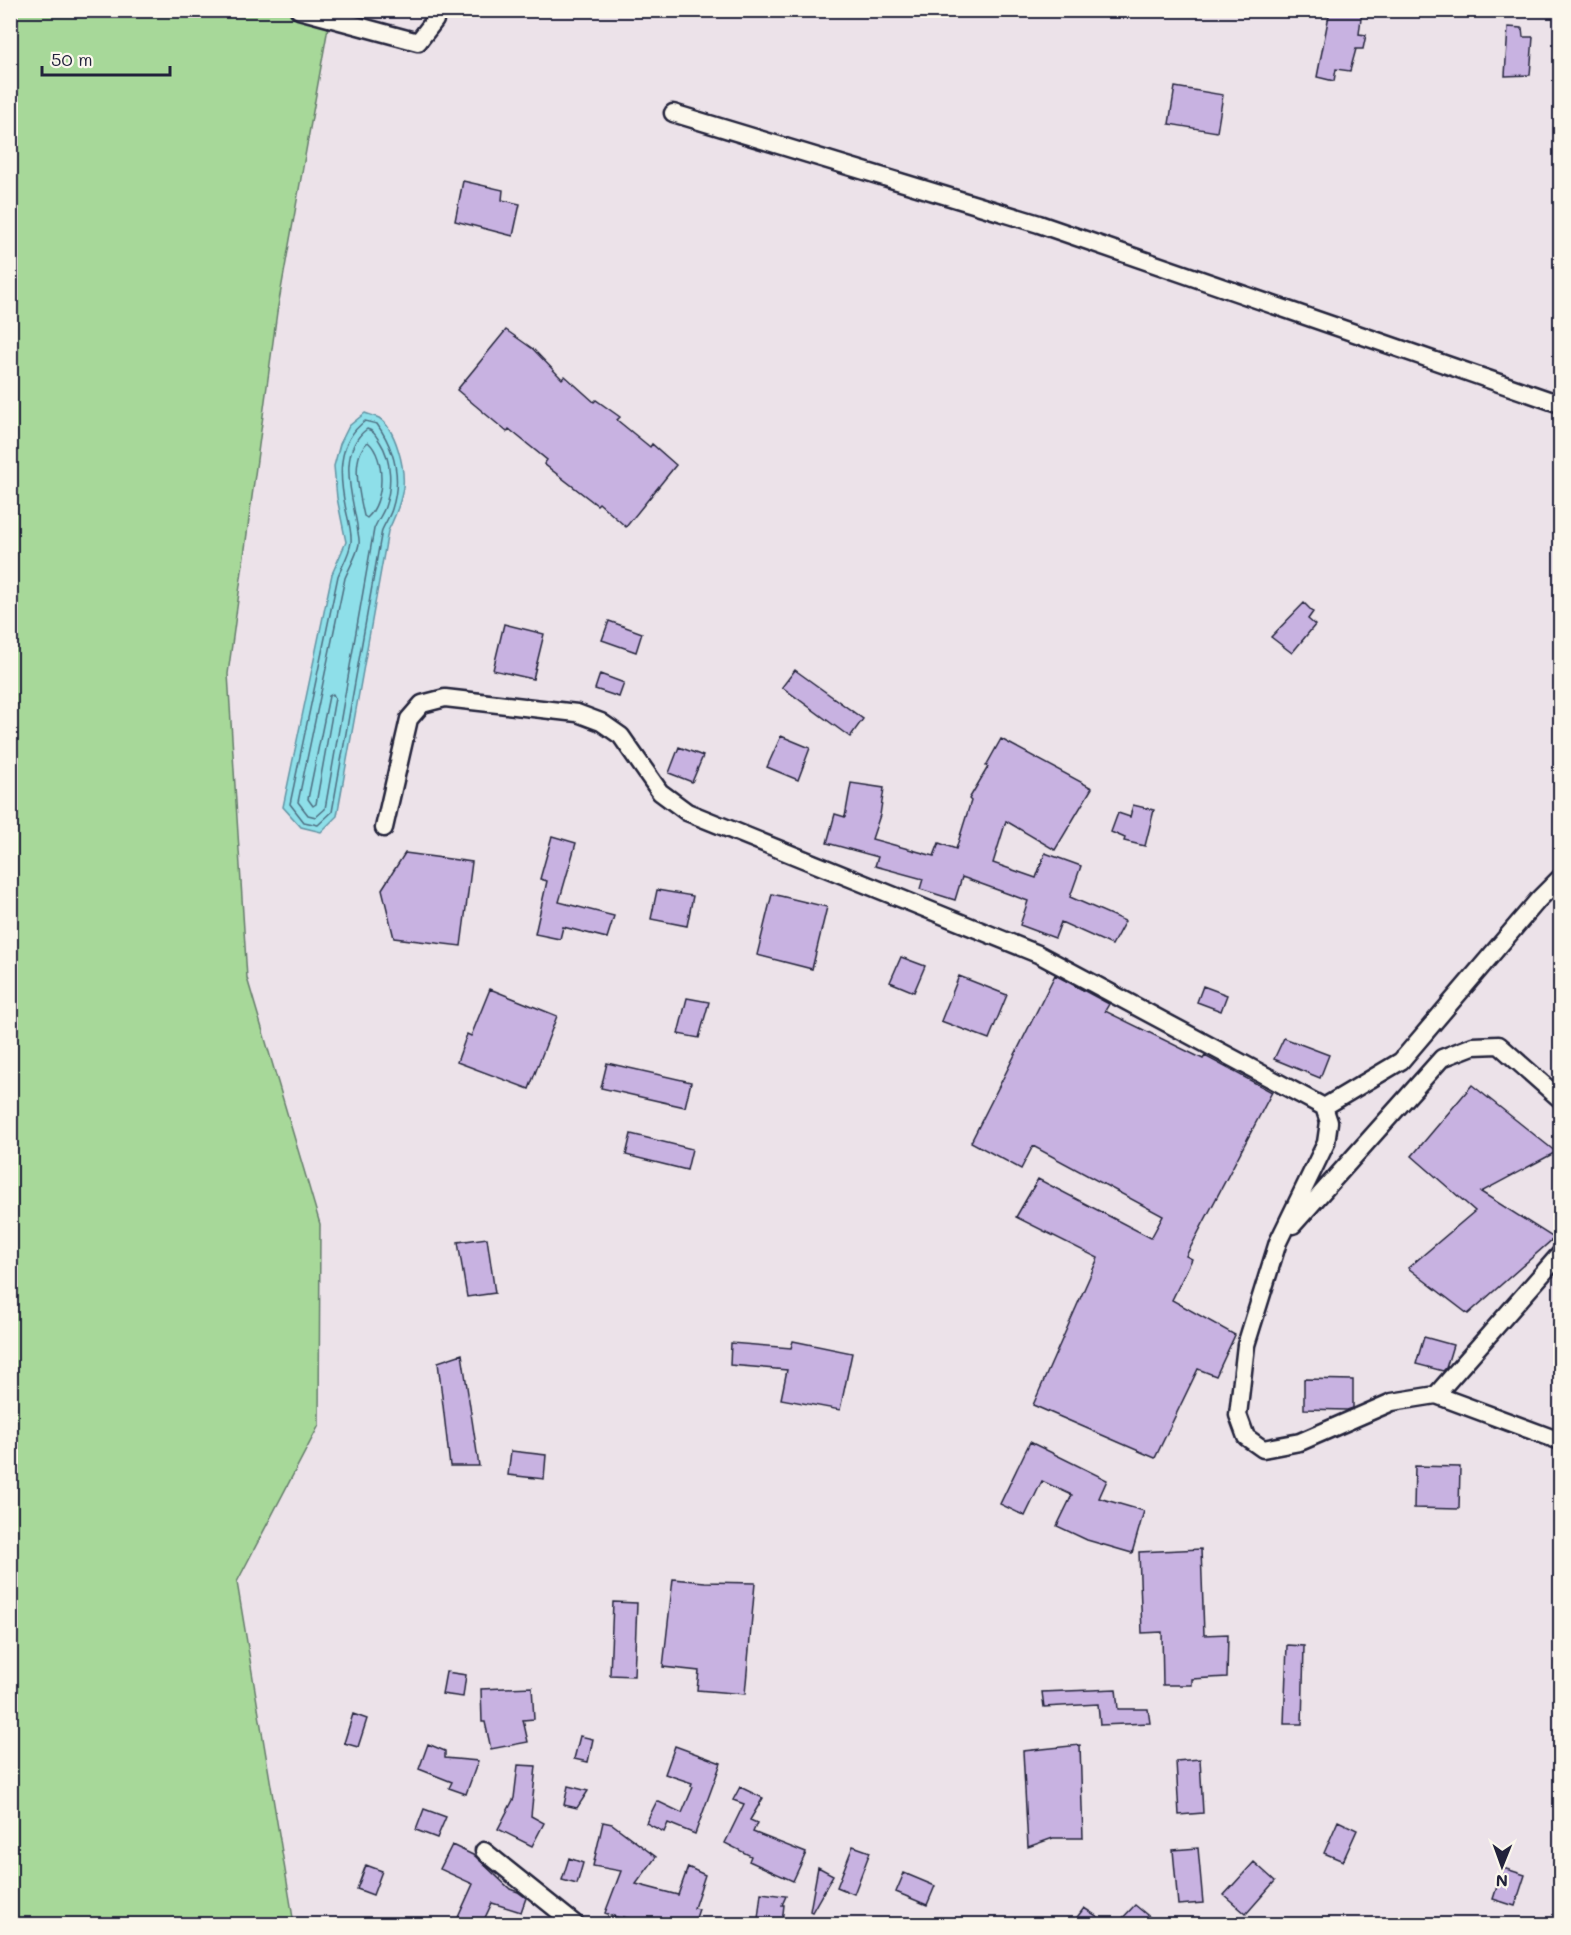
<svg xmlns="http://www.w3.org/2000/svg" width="1571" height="1935" viewBox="0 0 1571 1935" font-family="Mali,sans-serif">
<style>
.green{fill:#a7d899;stroke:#647d6a;stroke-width:1.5}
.water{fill:#8edfe9;stroke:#6393a3;stroke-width:1.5}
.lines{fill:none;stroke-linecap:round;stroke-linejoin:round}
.shore{stroke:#4d6e81;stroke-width:1.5}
.building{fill:#c8b2e1;stroke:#22223b;stroke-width:1.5}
.minor-casing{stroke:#22223b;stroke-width:21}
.minor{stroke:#fbf7ec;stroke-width:16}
</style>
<rect width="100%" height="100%" fill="#ece2e9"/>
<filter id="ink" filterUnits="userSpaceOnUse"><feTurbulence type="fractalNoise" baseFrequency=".0167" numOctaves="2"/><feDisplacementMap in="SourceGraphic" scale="12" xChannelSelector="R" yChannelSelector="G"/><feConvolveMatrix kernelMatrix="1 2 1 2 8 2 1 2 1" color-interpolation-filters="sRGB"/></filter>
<g filter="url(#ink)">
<path class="green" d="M11,11H331L277,312L228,674L247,978L320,1224L319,1425L237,1582L294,1924H11Z"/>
<path class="water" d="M365,413C370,415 375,416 379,418C396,429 405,468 403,487C401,503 395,517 388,531L337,816L321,832L301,827L283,807L332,574L346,542L337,498L334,466L340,444L349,426Z"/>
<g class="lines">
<path class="shore" d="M365,421L377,424C395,450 402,478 392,509C390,516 385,523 382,530L332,812L318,825L304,822L290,804L338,576C342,566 350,553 351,542C352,532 348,519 346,510C339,477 336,443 365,421Z
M367,429C374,431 376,436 380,442C392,460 392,487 385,507C382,515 377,521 374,529L325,809L316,817L308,815L298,802L345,578C349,568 357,555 359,544C360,538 357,531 357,525C352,495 337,451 367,429Z
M368,442C386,458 385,502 367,518L364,516C360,496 349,458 368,442Z
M333,694L335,698L316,804L313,806L308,799L329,696Z"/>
</g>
<path class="building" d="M1330,10H1362L1359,34L1366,35L1363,49H1356L1350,71L1336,69L1334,81L1317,77Z
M1508,27L1522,28L1523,37H1533L1530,75L1505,76Z
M1175,87L1223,95L1217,132L1169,124Z
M463,181L503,190L502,200L520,204L513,236L455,221Z
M506,330L533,349L562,379L565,376L594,402L596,400L620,417L617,420L650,447L652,444L676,465L626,527L599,503L597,505L544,464L547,460L509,429L507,432L457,390Z
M1304,603L1313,612L1308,619L1315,625L1292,653L1271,637Z
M609,621L642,633L636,652L602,640Z
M504,624L544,634L533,679L493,670Z
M795,670L863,719L850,737L782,687Z
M600,674L624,683L619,697L595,689Z
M781,736L810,748L798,780L767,767Z
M1001,739L1092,788L1055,850L1006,821L993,863L1036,878L1045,853L1081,866L1070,897L1125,921L1112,945L1061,922L1055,938L1020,925L1028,901L962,877L955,900L920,889L923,879L875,866L878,857L827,843L835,814L845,817L851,783L884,788L880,815L872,839L934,856L939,843L956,849L971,801L969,799L988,767L986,766Z
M679,747L703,756L692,782L669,773Z
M1133,805L1154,810L1145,846L1124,841L1125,838L1111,832L1118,813L1130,817Z
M552,836L576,843L559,902L614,916L607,938L563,927L560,939L535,934L547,881L540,879Z
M405,853L472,862L461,946L394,938L382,889Z
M657,890L693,896L687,926L651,919Z
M772,894L827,907L812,969L757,955Z
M901,957L925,966L914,992L890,982Z
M1055,975L1109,1004L1105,1011L1203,1059L1205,1056L1272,1092L1186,1256L1192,1259L1172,1300L1235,1335L1216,1376L1198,1369L1155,1458L1033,1405L1098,1258L1016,1217L1038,1179L1151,1238L1163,1216L1033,1146L1021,1169L971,1142Z
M959,976L1007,995L989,1039L941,1021Z
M1203,986L1227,995L1221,1011L1197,1002Z
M490,989L557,1016L529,1089L457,1062L467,1034L471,1036Z
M687,998L709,1002L699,1038L678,1034Z
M1284,1038L1329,1055L1320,1078L1274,1059Z
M607,1063L691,1082L685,1107L601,1088Z
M1472,1085L1556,1152L1481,1192L1554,1238L1468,1314L1408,1268L1475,1211L1412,1156Z
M631,1134L692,1149L687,1170L626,1155Z
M487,1238L495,1293L467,1297L458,1242Z
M1424,1337L1453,1345L1446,1368L1443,1371L1416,1364Z
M793,1341L852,1353L840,1410L781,1399L787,1370L730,1365L731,1343L791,1348Z
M462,1354L479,1466H450L438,1362Z
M1304,1379L1353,1380V1408L1347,1410L1304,1409Z
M1030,1442L1107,1480L1099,1498L1144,1511L1132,1553L1087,1540L1057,1526L1072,1495L1042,1481L1025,1516L1000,1504Z
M511,1451L546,1455L544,1479L508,1475Z
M1415,1466L1460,1467L1459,1509L1414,1508Z
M1201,1549L1204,1635L1228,1634L1227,1677L1192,1679V1685H1163L1162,1632L1142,1633L1139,1552Z
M673,1579L705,1582L755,1583L745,1694L697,1690L699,1671L663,1667Z
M613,1602L637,1603L634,1676L610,1675Z
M1287,1645L1304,1646L1302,1724H1284Z
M446,1672L466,1675L463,1697L442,1694Z
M532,1687L534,1719L523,1720L528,1742L491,1749L485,1722H482L481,1689Z
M1116,1689L1118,1709H1148L1150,1723L1100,1725L1098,1704L1044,1707L1042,1692Z
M353,1714L367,1719L358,1747L344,1743Z
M580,1736L593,1739L588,1762L574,1759Z
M428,1744L445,1751V1758L478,1761L466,1794L449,1788L452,1782L419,1769Z
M1080,1745L1083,1838H1053L1028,1847L1023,1751Z
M675,1746L721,1763L695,1834L668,1823L664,1832L646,1823L657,1801L682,1813L693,1787L691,1786L692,1783L665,1774Z
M1200,1759L1203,1813L1179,1815L1176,1761Z
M518,1765L536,1766L531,1816L544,1823L532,1846L498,1829L514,1798Z
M568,1786L588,1791L577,1808L564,1805Z
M740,1787L763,1798L750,1820L757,1823L753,1832L806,1853L793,1881L749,1861L751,1856L725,1843L744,1804L733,1800Z
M424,1809L446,1817L437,1838L416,1830Z
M1338,1821L1357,1830L1343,1861L1324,1853Z
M603,1822L612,1824L656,1857L636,1884L678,1895L688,1867L705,1875L694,1908L699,1909L694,1924H649L623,1917L622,1919L605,1913L621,1871L593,1866Z
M452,1845L475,1856L510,1889L518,1892L526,1898L521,1912L492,1903L482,1924H455L473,1884L440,1869Z
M853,1846L870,1852L854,1894L837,1887Z
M1198,1848L1203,1903L1178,1905L1173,1850Z
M569,1858L583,1863L577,1884L562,1880Z
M1254,1862L1275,1881L1246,1914L1224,1895Z
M366,1865L382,1871L373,1895L357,1889Z
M818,1867L833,1875L812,1912L810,1911Z
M1503,1868L1525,1875L1515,1906L1493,1899Z
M904,1873L935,1886L927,1905L896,1892Z
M761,1893L786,1896L782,1905H784L782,1922L758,1919Z
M1135,1905L1158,1924H1117Z
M1084,1908L1109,1924H1072Z"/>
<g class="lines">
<g class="minor-casing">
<path id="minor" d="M299,10L418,42L435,20L437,10
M673,113L1039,224L1560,404
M384,828L409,719L422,704L445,698L577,713L601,722L621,736L660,792L687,812L1038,954L1324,1107L1329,1122L1326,1143L1278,1242L1246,1345L1238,1415L1246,1437L1263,1449L1300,1442L1392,1402L1436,1395L1560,1441
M1324,1107L1401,1061L1539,899L1560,878
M1293,1225L1442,1058L1473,1046L1499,1045L1560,1099
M1436,1395L1560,1254
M484,1851L575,1924"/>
</g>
<use href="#minor" class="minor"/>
</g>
</g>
<rect width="1571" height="1935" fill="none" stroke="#fbf7ec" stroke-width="36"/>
<rect x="18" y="18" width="1535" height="1899" fill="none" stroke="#22223b" stroke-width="2" filter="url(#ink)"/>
<g transform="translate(1502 1866) rotate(181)" stroke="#fbf7ec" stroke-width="4.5" paint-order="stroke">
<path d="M0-4.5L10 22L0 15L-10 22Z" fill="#22223b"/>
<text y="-9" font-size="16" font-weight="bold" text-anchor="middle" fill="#22223b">N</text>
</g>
<path d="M42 66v9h128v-9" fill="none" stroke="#22223b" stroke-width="3"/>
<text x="51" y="66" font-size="18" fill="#22223b" stroke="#fbf7ec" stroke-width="4.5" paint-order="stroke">50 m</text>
</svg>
